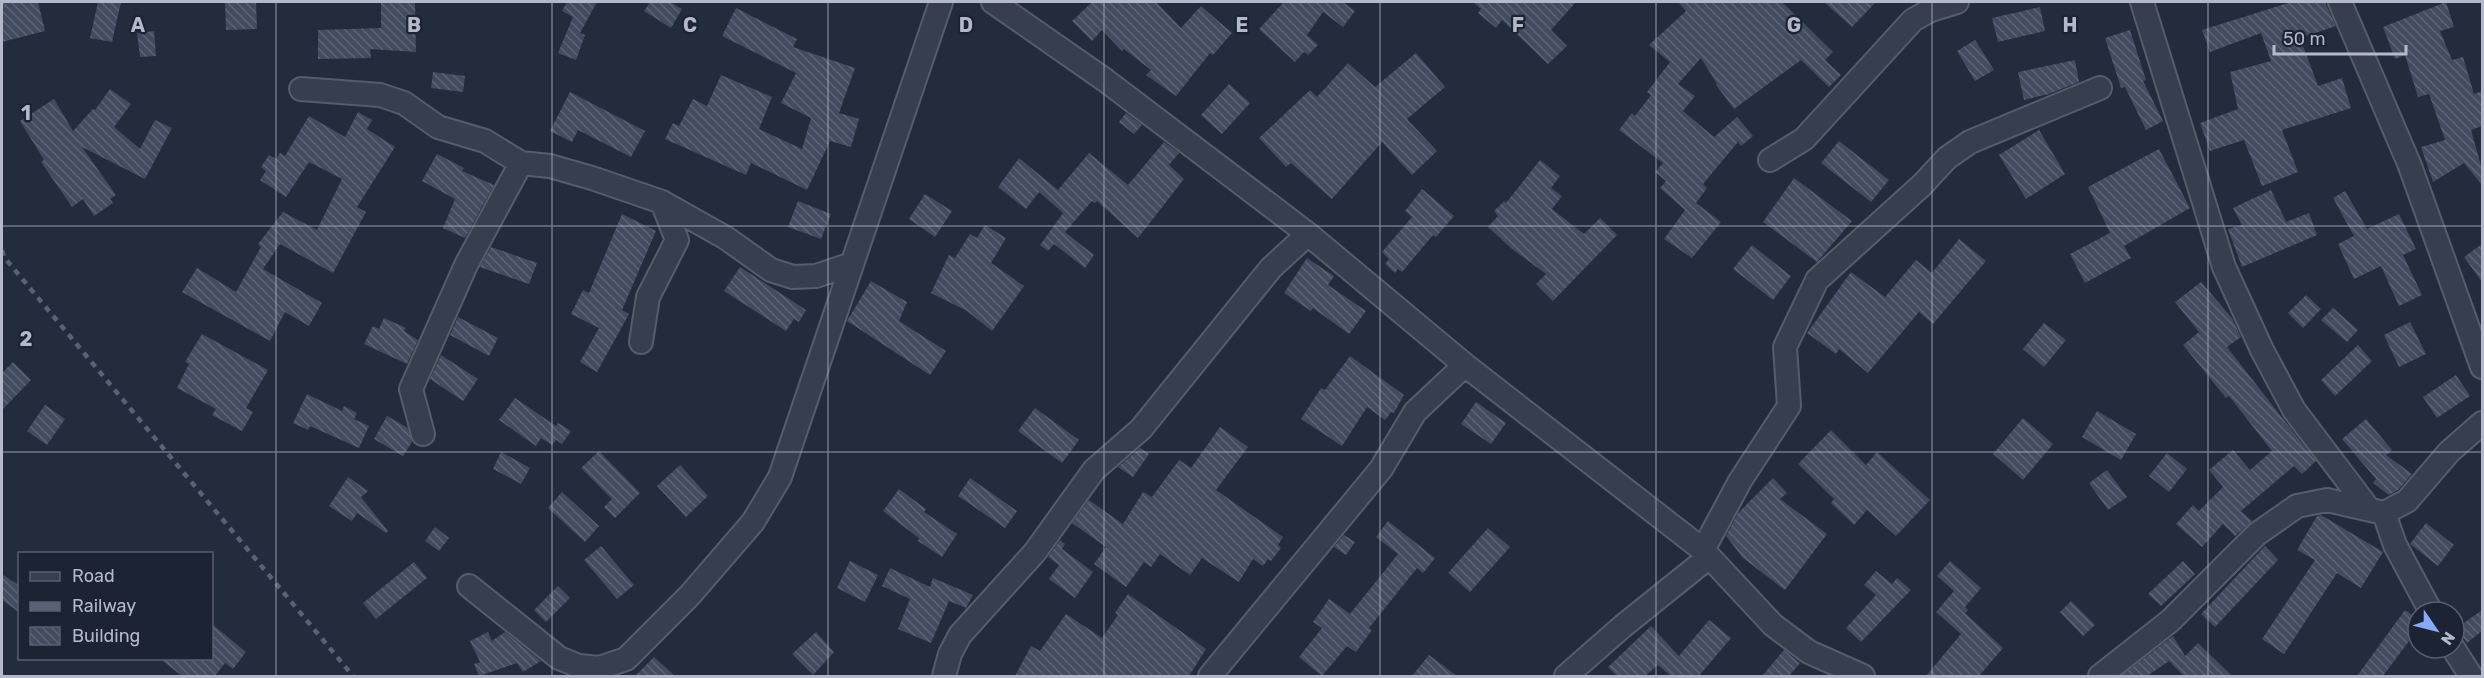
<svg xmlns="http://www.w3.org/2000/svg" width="2484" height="678" viewBox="0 0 2484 678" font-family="Rubik,sans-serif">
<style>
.building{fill:url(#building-back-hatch)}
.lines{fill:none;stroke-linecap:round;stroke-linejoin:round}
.minor-casing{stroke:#555c6b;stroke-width:26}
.minor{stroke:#373e4d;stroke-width:22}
.rail{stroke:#596274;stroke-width:4.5;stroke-dasharray:6 6;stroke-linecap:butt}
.grid{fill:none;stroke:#b3b9c8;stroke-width:1.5;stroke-opacity:0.55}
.grid-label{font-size:20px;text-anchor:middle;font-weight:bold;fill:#b3b9c8;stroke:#1c2332;stroke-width:4.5;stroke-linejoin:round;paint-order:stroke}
</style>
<defs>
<pattern id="building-back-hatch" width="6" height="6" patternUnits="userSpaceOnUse" patternTransform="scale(1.5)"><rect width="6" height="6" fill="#424b5f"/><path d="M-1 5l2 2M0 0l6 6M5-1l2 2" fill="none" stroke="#5b6374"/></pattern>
</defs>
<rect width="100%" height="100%" fill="#232c3d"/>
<path class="building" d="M2,2H38L45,31L2,42Z
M98,2H121L112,42L90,38Z
M225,2H256L257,29L226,30Z
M381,2H415L416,52L370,49L371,58L318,59V30L381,28Z
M567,2H597L580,33L585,35L576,60L558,53L573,17L562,11Z
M650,2H670L682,9L671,28L644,11Z
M1092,2H1156L1181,28L1201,6L1232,33L1213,55L1210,53L1176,96L1146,75L1151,70L1124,49L1122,51L1102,30L1092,41L1072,21Z
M1284,2H1343L1355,11L1343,27L1323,12L1307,35L1318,45L1308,55L1304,52L1295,62L1259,29Z
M1473,2H1576L1551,30L1567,46L1548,64L1502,20L1496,28L1478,13L1481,9Z
M1678,2H1782L1833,52L1825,60L1841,75L1829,87L1801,60L1734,109L1716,85L1717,84L1701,58L1678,84L1695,96L1683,111L1714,137L1737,117L1753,136L1741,146L1738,142L1703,184L1707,188L1696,203L1721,222L1692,258L1664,239L1685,210L1660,188L1666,181L1655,172L1663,163L1619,130L1632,113L1635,116L1651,95L1647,92L1670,62L1649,45L1686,11Z
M1824,2H1876L1852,27Z
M2291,2H2325L2336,26L2300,38L2318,86L2342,78L2351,108L2282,130L2298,172L2262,186L2244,140L2210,151L2200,123L2238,109L2230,72L2271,61L2261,33L2210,52L2202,30Z
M2446,2L2454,27L2440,31L2452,60L2463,57L2474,94L2482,91V126L2471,130L2482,169V185L2464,163L2433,182L2421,147L2445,140L2429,94L2418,97L2405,55L2395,59L2383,27Z
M2040,7L2045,31L1998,42L1992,18Z
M736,8L797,39L793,47L855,68L839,113L859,119L851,147L830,141L807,190L751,163L746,175L665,139L673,123L679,126L693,99L707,106L721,75L772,97L759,129L802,149L811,118L781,103L796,73L722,36Z
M2130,30L2146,80L2143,81L2163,121L2146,130L2125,87L2121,88L2105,38Z
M154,31L156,56L140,57L137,33Z
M1975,40L1994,70L1975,81L1957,51Z
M1416,53L1445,87L1407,119L1437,151L1412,175L1382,142L1332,199L1291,163L1286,167L1259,138L1310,90L1317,97L1348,63L1375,87Z
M2075,60L2079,82L2049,94L2024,100L2018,72Z
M433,72L465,76L463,92L431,88Z
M1229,84L1250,103L1222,134L1201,115Z
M110,89L131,104L114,127L140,149L155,120L172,128L145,179L82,147L116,195L110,199L113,203L94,216L83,199L72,207L41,162L44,160L20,121L54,99L73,131L93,109L95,110Z
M570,92L645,131L631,157L578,130L572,142L550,131Z
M358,112L372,120L367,129L395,147L357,207L366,212L333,273L280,244L263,269L322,303L309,326L285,312L270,341L182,292L197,268L236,292L261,247L258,244L283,212L317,230L342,179L309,162L286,197L260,180L266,171L261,167L269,155L276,159L280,153L285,156L309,116L345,137Z
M1126,113L1142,125L1134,134L1119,122Z
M2039,130L2065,174L2026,199L1999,155Z
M1839,141L1889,180L1871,202L1821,163Z
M1164,142L1179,153L1169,165L1184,179L1138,238L1097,201L1095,203L1092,201L1065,232L1094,255L1085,268L1054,244L1048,251L1040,245L1063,213L1039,192L1026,209L998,187L1019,158L1058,190L1089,153L1128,185Z
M2159,149L2190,208L2124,246L2131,258L2085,283L2070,254L2110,233L2088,187Z
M437,154L464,168L462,171L494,185L465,238L443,228L455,199L422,181Z
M1540,160L1560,176L1551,188L1562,196L1552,209L1584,234L1600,218L1617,235L1553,301L1536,284L1546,274L1512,249L1488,227L1498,216L1494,211L1504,201L1506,203Z
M1794,178L1852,221L1817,262L1763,222Z
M1422,189L1454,216L1436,237L1433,235L1402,272L1398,269L1395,273L1385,264L1389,259L1382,252L1412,217L1405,211Z
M2271,190L2286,222L2309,213L2317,235L2242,267L2228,229L2242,225L2233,208Z
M2345,191L2367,229L2399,214L2416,249L2403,255L2422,295L2399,306L2381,266L2354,279L2338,244L2354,236L2333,198Z
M925,194L952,211L935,237L909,219Z
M798,201L831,214L821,239L788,227Z
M622,214L656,231L622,310L629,314L597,372L580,362L599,328L571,314L583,290L589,293Z
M985,225L1006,238L991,263L1024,286L992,331L967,311L931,293L949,255L955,258L970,234L977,238Z
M1959,239L1986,261L1933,324L1919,312L1868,373L1839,349L1836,354L1807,333L1851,272L1885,297L1916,260L1932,273Z
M2482,244V282L2464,257Z
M1752,245L1791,276L1773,300L1733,269Z
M491,247L537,263L529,284L480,267Z
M1307,258L1334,276L1328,285L1366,311L1349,334L1313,308L1311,311L1284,293Z
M740,267L806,310L799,322L794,319L786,331L724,291Z
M871,281L907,302L899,321L946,351L930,375L847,321Z
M2201,282L2232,318L2241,337L2227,347L2316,461L2302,474L2294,466L2241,511L2252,521L2235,536L2223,524L2202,547L2176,524L2193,505L2199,511L2223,487L2209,470L2233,450L2250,470L2272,451L2229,396L2226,398L2183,345L2199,332L2175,302Z
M2306,295L2321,309L2303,328L2288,313Z
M2333,308L2358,330L2347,342L2321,320Z
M458,317L498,338L489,356L450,335Z
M384,318L406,328L404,331L418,340L407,364L364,344L373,326L379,329Z
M2410,322L2426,354L2399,367L2384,335Z
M2044,323L2066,340L2044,367L2023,349Z
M202,334L268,370L246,408L253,412L242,431L212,415L216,409L177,388L189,364L185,362Z
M2358,345L2372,361L2335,396L2321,380Z
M441,355L478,379L463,401L430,379Z
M1350,356L1404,395L1394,413L1391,412L1385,420L1367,407L1342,446L1301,419L1321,388L1325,390Z
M13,362L31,380L2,410V373Z
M2456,375L2470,396L2437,418L2423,397Z
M307,394L342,411L344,406L357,413L354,419L369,426L359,448L310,426L308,430L293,423Z
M515,398L556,426L558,423L571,431L562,444L556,440L552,445L541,438L536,446L499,420Z
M1476,402L1506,423L1491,444L1461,424Z
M45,405L65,419L47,445L27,431Z
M1035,408L1079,440L1062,463L1018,431Z
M2097,411L2136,434L2121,460L2082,437Z
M387,416L408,428L412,442L403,456L374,439Z
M2023,418L2053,444L2023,480L1993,454Z
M2366,419L2392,450L2386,455L2412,474L2398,490L2389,495L2373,483L2376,479L2342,439Z
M1220,427L1248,447L1216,490L1283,537L1278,545L1281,548L1271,561L1268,559L1263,566L1253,559L1239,582L1202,558L1190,575L1160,554L1151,567L1144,562L1126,587L1094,564L1106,547L1072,523L1089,500L1123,524L1143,492L1152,497L1179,460L1191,468Z
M1831,430L1866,465L1877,452L1930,500L1896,536L1867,510L1854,525L1831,503L1834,499L1798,464Z
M1140,448L1149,454L1133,477L1118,467Z
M599,451L640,493L615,518L604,507L612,499L581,468Z
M501,452L530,468L521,484L493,469Z
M2167,453L2187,469L2169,492L2149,476Z
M680,465L708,496L686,517L657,486Z
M2107,470L2127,497L2108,510L2089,483Z
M348,477L368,491L361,497L388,531L386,533L357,513L352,521L329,506Z
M970,478L1017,511L1005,528L958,496Z
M1773,478L1787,493L1780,499L1827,534L1785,590L1743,558L1726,536L1738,513Z
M899,489L926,509L924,512L957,534L942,557L918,541L919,538L883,511Z
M562,492L599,526L585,542L548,508Z
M2321,515L2383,552L2361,588L2337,573L2284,654L2262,639L2315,560L2297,550L2317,516Z
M1388,521L1435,558L1423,573L1417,568L1369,628L1372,630L1356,652L1347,646L1322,676L1299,657L1322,628L1313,622L1329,599L1350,614L1398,554L1376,537Z
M2426,523L2454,545L2438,566L2410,544Z
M435,527L449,538L439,551L425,541Z
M1488,528L1510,547L1470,592L1448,573Z
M1344,535L1355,542L1346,555L1334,547Z
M1060,540L1065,544L1062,549L1093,572L1075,598L1049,579L1059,565L1048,557Z
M601,546L634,585L617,599L584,560Z
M2265,546L2278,560L2215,627L2201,614Z
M850,561L878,575L865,602L837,588Z
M1950,561L1981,588L1965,607L1968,610L1965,613L2003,648L1979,676H1926L1961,634L1936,612L1954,591L1937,576Z
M2183,561L2195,574L2161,606L2148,594Z
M414,562L427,578L376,619L363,603Z
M890,568L930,587L933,578L973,595L966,608L949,601L931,643L898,629L910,599L882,586Z
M1876,571L1892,584L1897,578L1911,590L1861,642L1846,628L1876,595L1864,585Z
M2,574L20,586V613L2,600Z
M558,586L570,598L546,622L534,610Z
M1128,594L1206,649L1189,676H1015L1031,646L1040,651L1066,614L1102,638L1118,615L1115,613Z
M2071,601L2095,625L2083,636L2060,612Z
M2405,610L2418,619V629L2383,676H2357Z
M2482,610V631L2467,643L2457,628Z
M1709,620L1731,638L1699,676H1671L1658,665L1645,676H1617L1608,667L1651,626L1679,656Z
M212,624L246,652L233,669L225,663L215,676H182L159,658H212Z
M488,632L492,641L505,632L541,661L523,672L517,663L479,676L474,664L480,662L470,641Z
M816,632L834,652L813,675L792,654Z
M2173,636L2185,656L2198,643L2232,676H2184L2169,661L2147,676H2121Z
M1784,650L1800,663L1789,676H1762Z
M1429,655L1457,676H1412Z
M654,657L675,676H635Z"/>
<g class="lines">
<g class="minor-casing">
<path id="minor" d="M993,2L1105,80L1308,234L1465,365L1703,550L1773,625L1809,652L1863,676
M2142,2L2224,267L2262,350L2294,410L2368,508
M2340,2L2410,166L2482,367
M301,89L380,95L404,103L438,127L485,141L521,163L550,166L592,178L662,202L726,238L771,270L793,277L816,276L852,264
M1770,160L1804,139L1913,20L1931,10L1957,2
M641,342L648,297L677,240L662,202
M423,434L411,389L466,265L521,163
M2384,513L2395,545L2431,612
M1703,550L1740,481L1789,406L1785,347L1817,280L1922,185L1947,158L1970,142L2100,88
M469,586L559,658L579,666L599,668L626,659L690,595L753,522L780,477L941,2
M2453,648L2471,676
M944,676L950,654L960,635L1035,552L1094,470L1141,429L1271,268L1308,234
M1210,676L1381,469L1415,412L1465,365
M1566,676L1623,626L1709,557
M2100,676L2170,621L2257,534L2297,506L2327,500L2384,513L2407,501L2449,452L2482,423"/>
</g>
<use href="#minor" class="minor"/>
<path class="rail" d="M2,250L4,257L353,676"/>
</g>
<path class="grid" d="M276,2V676M552,2V676M828,2V676M1104,2V676M1380,2V676M1656,2V676M1932,2V676M2208,2V676M2,226H2482M2,452H2482"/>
<g class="grid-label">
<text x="138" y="32">A</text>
<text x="414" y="32">B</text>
<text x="690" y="32">C</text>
<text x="966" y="32">D</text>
<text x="1242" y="32">E</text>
<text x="1518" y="32">F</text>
<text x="1794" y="32">G</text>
<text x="2070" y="32">H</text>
<text x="26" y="120">1</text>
<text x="26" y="346">2</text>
</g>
<rect width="2484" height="678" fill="none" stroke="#b3b9c8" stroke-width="6"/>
<rect x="18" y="552" width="195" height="108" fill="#1c2332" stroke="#585f6e" stroke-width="1.5"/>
<rect x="30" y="572" width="30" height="9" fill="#373e4d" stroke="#585f6e" stroke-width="1.5"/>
<text x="72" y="582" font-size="18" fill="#b3b9c8">Road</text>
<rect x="30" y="602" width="30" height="9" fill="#596274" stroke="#585f6e" stroke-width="1.5"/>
<text x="72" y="612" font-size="18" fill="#b3b9c8">Railway</text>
<rect x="30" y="627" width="30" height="18" fill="url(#building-back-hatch)" stroke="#585f6e" stroke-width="1.5"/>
<text x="72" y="642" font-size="18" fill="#b3b9c8">Building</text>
<g transform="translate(2436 630) rotate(125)"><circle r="28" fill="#1c2332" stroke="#585f6e" stroke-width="1.5"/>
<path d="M0-4.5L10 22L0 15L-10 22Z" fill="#88a9f8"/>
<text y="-9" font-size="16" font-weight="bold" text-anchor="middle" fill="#b3b9c8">N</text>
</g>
<path d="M2274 45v9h132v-9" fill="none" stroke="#b3b9c8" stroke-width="3"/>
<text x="2283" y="45" font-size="18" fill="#b3b9c8" stroke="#1c2332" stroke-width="4.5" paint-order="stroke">50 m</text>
</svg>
